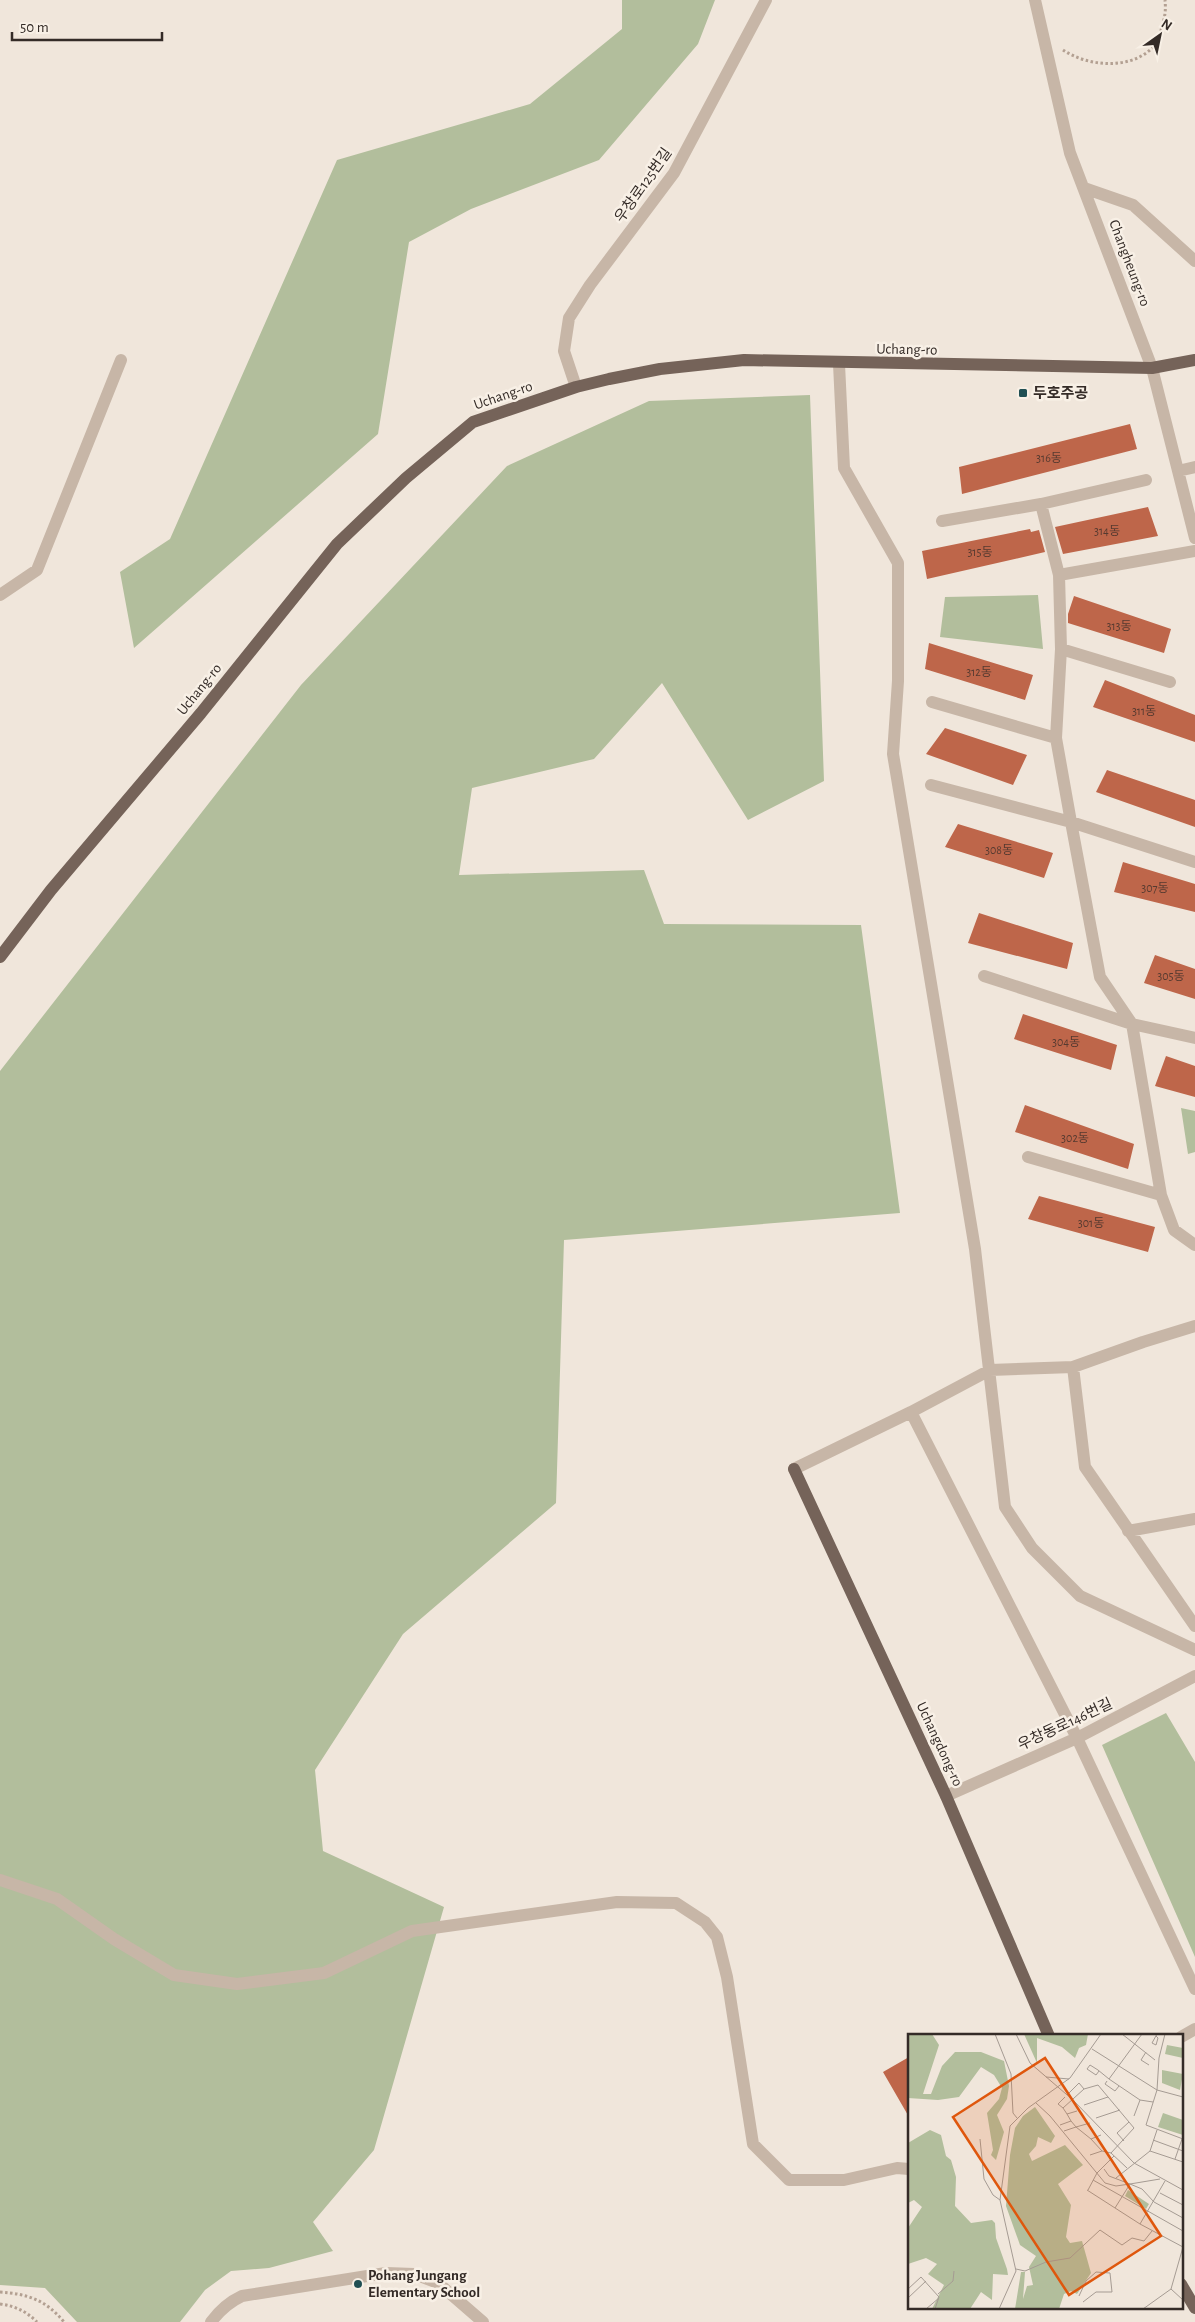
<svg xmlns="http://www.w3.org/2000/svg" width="1195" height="2322" viewBox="0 0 1195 2322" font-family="'Alegreya Sans','Noto Sans KR',sans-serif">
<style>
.green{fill:#b2be9c}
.building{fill:#be664a}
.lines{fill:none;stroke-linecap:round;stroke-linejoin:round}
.path{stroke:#b3a092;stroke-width:3;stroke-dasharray:2.5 2.5;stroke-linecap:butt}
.minor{stroke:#c7b6a7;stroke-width:12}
.major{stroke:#756359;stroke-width:12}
.poi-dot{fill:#204f53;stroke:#f8f0e6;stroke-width:2}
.labels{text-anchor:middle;stroke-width:5;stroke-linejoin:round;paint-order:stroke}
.number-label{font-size:12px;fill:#563a30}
.street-label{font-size:15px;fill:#342b27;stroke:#f8f0e6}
.poi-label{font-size:15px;font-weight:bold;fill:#342b27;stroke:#f8f0e6;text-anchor:start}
.inset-road{fill:none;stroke:#a59b93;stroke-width:1}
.view{fill:#df570d;fill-opacity:0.15;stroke:#df570d;stroke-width:2.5}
.inset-edge{fill:none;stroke:#342b27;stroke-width:2.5}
</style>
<rect width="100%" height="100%" fill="#f0e6db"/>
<path class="green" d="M622,0H715L698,44L599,160L471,209L409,242L378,434L134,648L120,572L170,539L337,160L530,104L622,29Z
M810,395L824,781L748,820L662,683L594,759L472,788L459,875L644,870L664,924L861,925L900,1213L564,1240L556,1503L403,1634L315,1770L323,1851L444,1907L374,2150L313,2222L333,2251L269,2268L231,2271L205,2290L180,2322H77L45,2288L0,2285V1071L301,685L507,466L649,401Z
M1038,595L1043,649L940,637L945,597Z
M1181,1108L1195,1111V1152L1188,1154Z
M1166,1713L1195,1762V1957L1102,1745Z"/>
<path class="building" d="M1130,424L1137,449L962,494L959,467Z
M1148,507L1158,536L1063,554L1055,527Z
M1030,529L1031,532L1039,530L1045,552L927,579L922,551Z
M1074,596L1171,629L1164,653L1068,623V614Z
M929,643L1033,675L1025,700L925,669Z
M1105,680L1195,715V742L1093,707Z
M945,728L1027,755L1013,785L926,754Z
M1107,770L1195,800V827L1096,792Z
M958,824L1053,853L1044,878L945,847Z
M1123,862L1195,884V912L1114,892Z
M979,913L1073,943L1067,969L968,943Z
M1155,955L1195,969V999L1144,983Z
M1023,1014L1117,1045L1111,1070L1014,1039Z
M1166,1056L1195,1066V1097L1155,1086Z
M1025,1105L1134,1144L1128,1169L1015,1132Z
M1039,1196L1155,1227L1148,1252L1028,1219Z
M909,2057V2117L883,2072Z"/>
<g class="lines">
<path class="path" d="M1063,50C1087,66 1127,70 1150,50C1158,44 1160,35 1162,26C1165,17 1166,10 1165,0
M0,2292C28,2294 46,2300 64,2322
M0,2304C15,2306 26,2311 37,2322"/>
<path class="minor" d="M1035,0L1070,153L1152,368L1195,538
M1084,188L1133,205L1195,261
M839,364L844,468L898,563V681L893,754L975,1249L1005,1507L1032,1548L1080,1596L1195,1650
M576,387L564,351L569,318L590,285L674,173L766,0
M1178,471L1195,467
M942,521L1041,504
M1059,575L1041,504L1146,480
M0,595L37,570L121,360
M1061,649L1059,575L1195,551
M1056,738L1061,649L1170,682
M931,785L1071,822L1056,738L932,702
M984,976L1132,1024
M1132,1024L1100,977L1071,822L1195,862
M1028,1157L1161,1195L1174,1230L1195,1245
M1161,1195L1132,1024L1195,1038
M1073,1367L1085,1467L1195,1626
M911,1412L1077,1738L1195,1989
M794,1469L911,1412L990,1370L1073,1367L1143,1342L1195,1326
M1128,1531L1195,1519
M946,1796L1077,1738L1195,1676
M0,1880L57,1899L114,1939L174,1975L237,1984L324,1973L412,1931L617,1902L676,1903L705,1922L717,1937L727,1977L753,2144L789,2180H844L897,2168L909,2169
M1181,2037L1195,2029
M211,2322C220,2310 229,2302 242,2296L386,2273L414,2274L438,2283L483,2322"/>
<path class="major" d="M0,957L51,890L201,713L337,544L406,478L473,422L576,387L609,379L660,369L744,360L1152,368L1195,360
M794,1469L946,1796L1049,2036
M1181,2284L1195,2308"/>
</g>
<g class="poi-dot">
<rect x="1018" y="388" width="10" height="10" rx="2.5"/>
<circle cx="358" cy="2284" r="5"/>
</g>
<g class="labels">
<g class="number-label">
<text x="1049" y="462">316동</text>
<text x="1107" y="535">314동</text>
<text x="980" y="556">315동</text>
<text x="1119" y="630">313동</text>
<text x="979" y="676">312동</text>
<text x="1144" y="715">311동</text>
<text x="999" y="854">308동</text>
<text x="1155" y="892">307동</text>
<text x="1171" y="980">305동</text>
<text x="1066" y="1046">304동</text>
<text x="1075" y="1142">302동</text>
<text x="1091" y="1227">301동</text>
</g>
<g class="street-label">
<text transform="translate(643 185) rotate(-55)" y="5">우창로125번길</text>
<text transform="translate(1130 263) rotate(69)" y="5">Changheung-ro</text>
<text transform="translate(907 349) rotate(1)" y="5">Uchang-ro</text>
<text transform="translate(503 395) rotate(-19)" y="5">Uchang-ro</text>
<text transform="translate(199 689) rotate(-51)" y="5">Uchang-ro</text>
<text transform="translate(1065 1724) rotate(-25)" y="5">우창동로146번길</text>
<text transform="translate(940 1744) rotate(65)" y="5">Uchangdong-ro</text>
</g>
<g class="poi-label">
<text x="1033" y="398">두호주공</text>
<text x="368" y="2280">Pohang Jungang<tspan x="368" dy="17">Elementary School</tspan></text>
</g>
</g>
<g transform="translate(908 2034)">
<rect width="275" height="275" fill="#f0e6db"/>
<path d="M0,0H24L31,11L15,60H23L34,32L47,18H73L96,27L101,52L99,65L89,81L96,98L88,126L83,121L85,116L79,79L91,65L94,54L86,41L73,33L51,63L30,66L0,64ZM116,0H180L178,11L171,14L167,24L154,13L129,4V29ZM259,11L275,14V24L257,20ZM254,36L275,40L272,56L254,49ZM127,73L147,102L143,109L130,103L128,112L121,120L124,127L157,111L175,131L150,150L163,171L158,203L162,209L174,207L183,239L169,260L163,257L156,260L151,275H107L113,238H117L115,265L119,252L125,251L121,233L128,222L112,211L98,172L102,121L107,94L115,82ZM255,79L275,86V101L250,93ZM22,96L33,101L38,122L43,126L48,143L47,172L63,189L84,186L87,189L88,204L99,235L100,241L85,240L84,266L73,258L62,275H24L36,251L20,240L29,230L18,224L0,230V194L14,173L6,166L0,169V109ZM220,156L241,170L238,175L217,162Z" fill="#b2be9c"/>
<path class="inset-road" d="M87,0L103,40L105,79L109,84M108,0L122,29L165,66L226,129L275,156M214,0L247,26M257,0L251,24L249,56L238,91L275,105M248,2L250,4L248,11L244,9L249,0M184,15L249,56L275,63M238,18L233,26L241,31M191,37L188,41L179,35L182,31L190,36L201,45L232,66L245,68M138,43L161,45M201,45L234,0M199,47L197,50L207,57L211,52M159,61L171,49L176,55M128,69L142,82L197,149L208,152L222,150L234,155L246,168L275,184M176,71L200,63M155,74L150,70L157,63M159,80L155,74L176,55L190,51L226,94L203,119L219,134M226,82L232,66M188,84L212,76M163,87L159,80L169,77M182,89L168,93L183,105M152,91L163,87L168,93L156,97M193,101L183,105L194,117M72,105L76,145L85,161L92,166M245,106L275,117M216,107L209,99L221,88M242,117L249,96M182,121L194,117L203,119M267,125L274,105M196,135L201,142L222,150L252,145M208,144L242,117L275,128M185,146L275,197M179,156L232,190L275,213L263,255L235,275M180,156L189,139L206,122M252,159L275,171M207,174L222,150M232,190L257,147M108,235L117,237L138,228L162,224L192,196L214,211L224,204L236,207L244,197M0,255L13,243L31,263L27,275M263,255L275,266M30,260L45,247L46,237M171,262L178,247L188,238L202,239L204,258H188L175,268M0,264L18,247M18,275L31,264M91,275L108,237L92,166L102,92L120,74L162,44L193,0"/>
<path class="view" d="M137,24L253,202L161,261L45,83Z"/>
<rect width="275" height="275" class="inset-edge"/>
</g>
<g transform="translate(1160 35) rotate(33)" stroke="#f8f0e6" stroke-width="4" paint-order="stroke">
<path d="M0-4L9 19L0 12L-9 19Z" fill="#342b27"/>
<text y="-8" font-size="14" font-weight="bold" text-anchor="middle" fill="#342b27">N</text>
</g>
<path d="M12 32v8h150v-8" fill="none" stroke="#342b27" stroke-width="2.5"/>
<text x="20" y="32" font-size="15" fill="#342b27" stroke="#f8f0e6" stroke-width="4" paint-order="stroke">50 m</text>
</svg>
